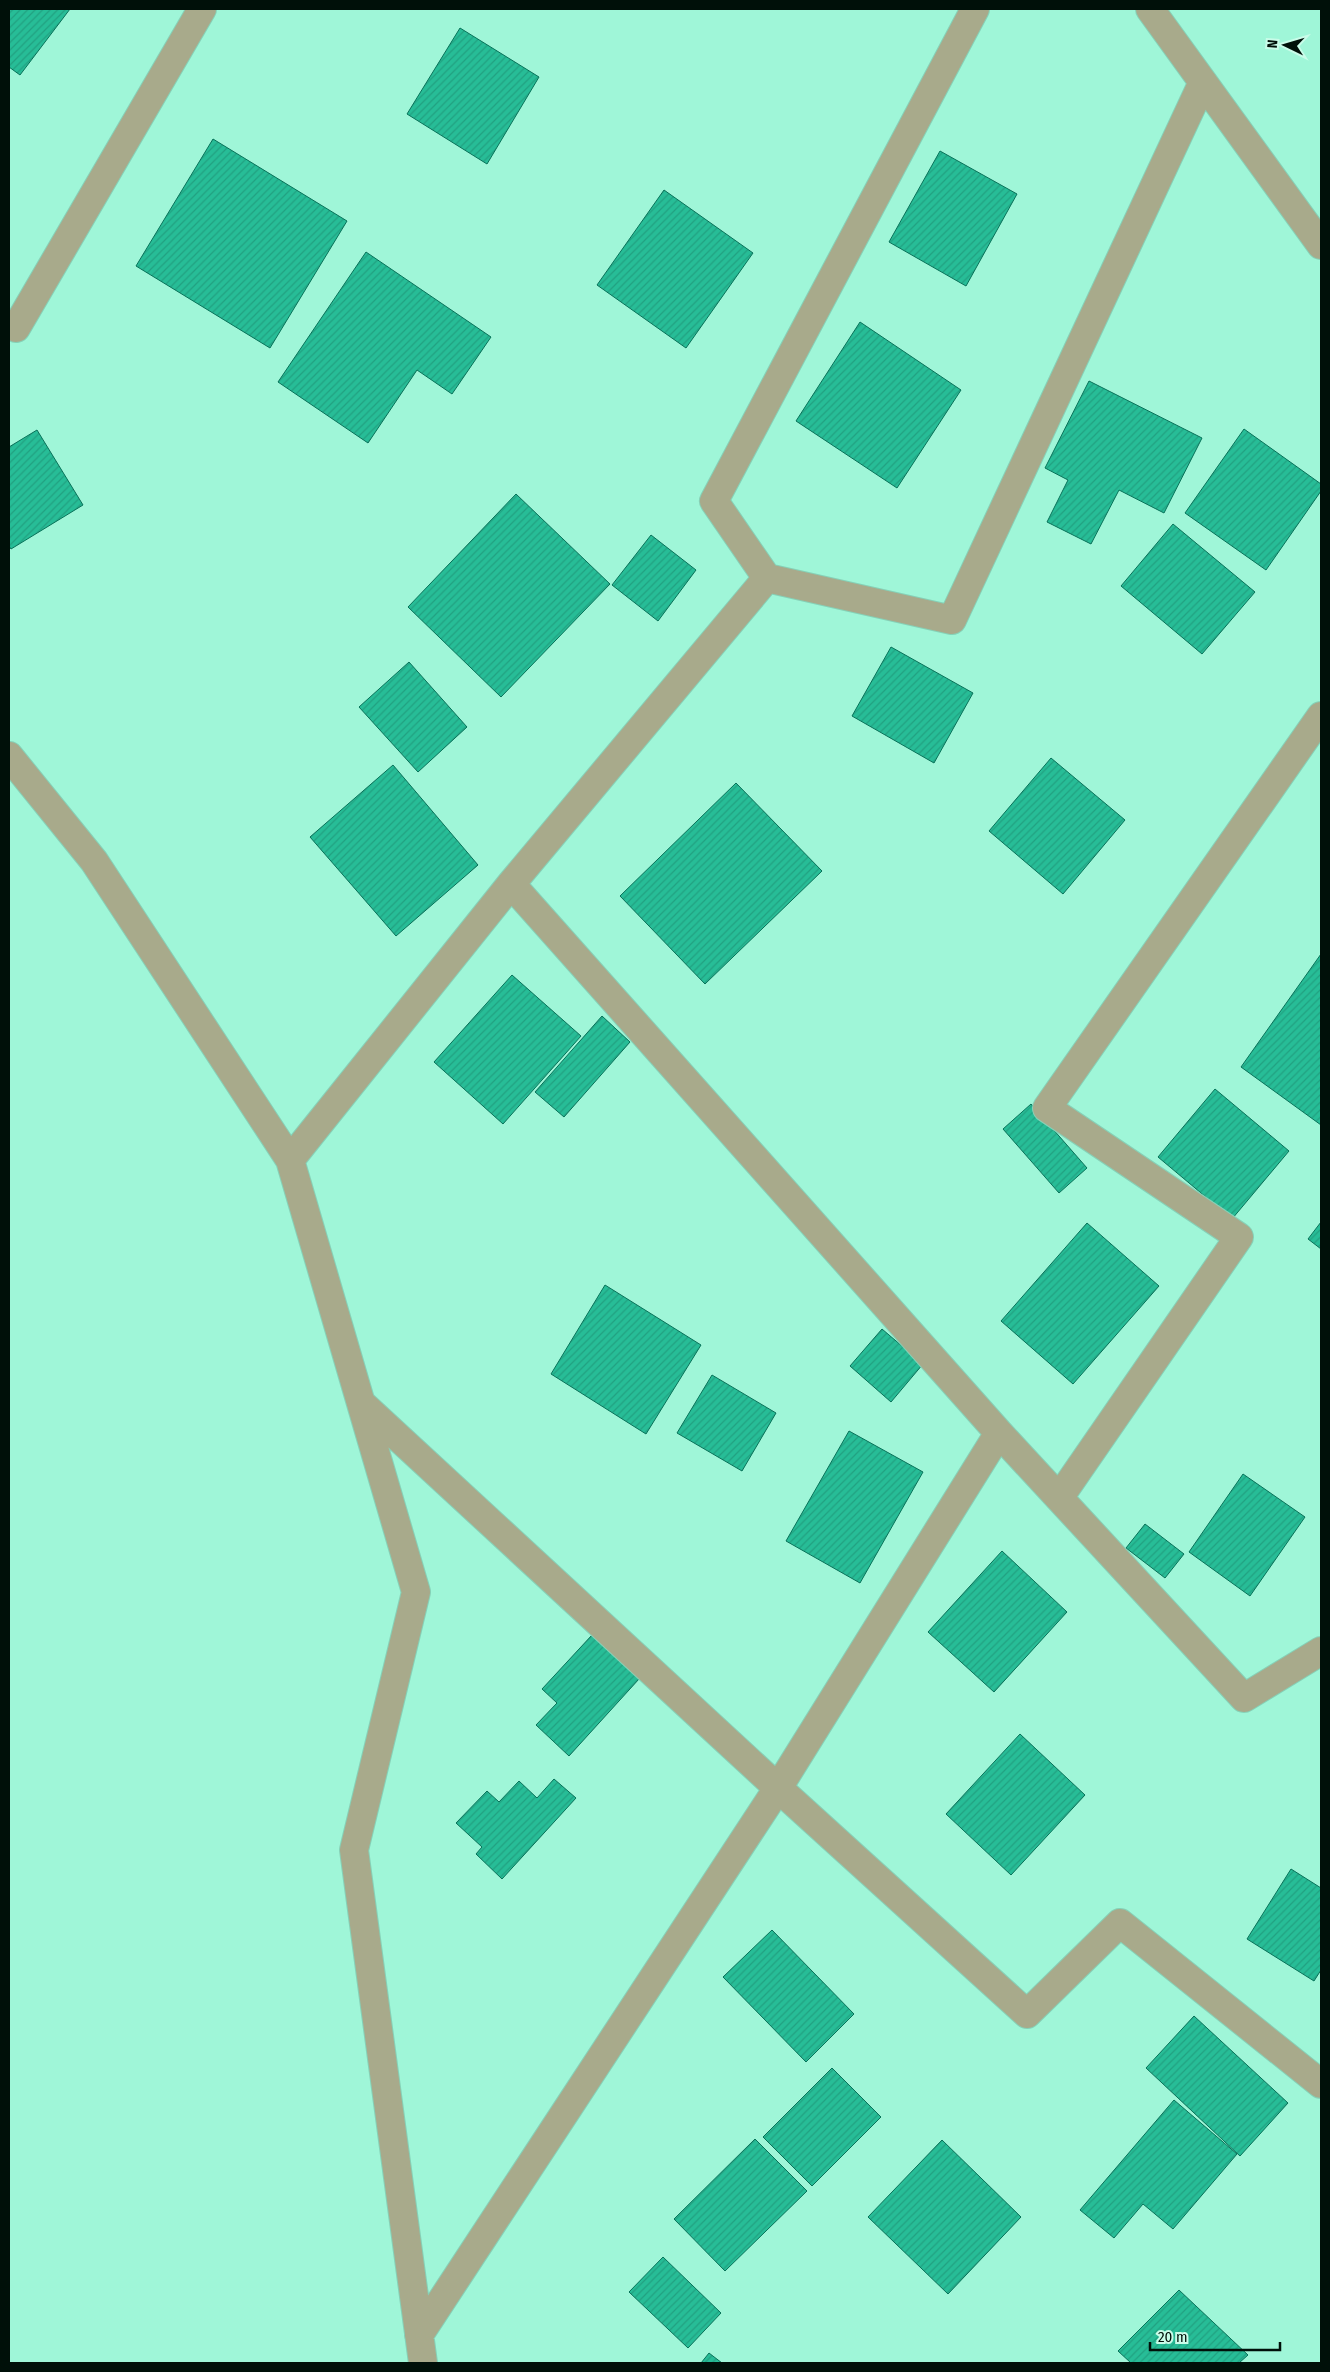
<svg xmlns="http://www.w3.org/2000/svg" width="1330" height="2372" viewBox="0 0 1330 2372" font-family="'Fira Sans Condensed',sans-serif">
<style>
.building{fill:url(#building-hatch);stroke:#087259}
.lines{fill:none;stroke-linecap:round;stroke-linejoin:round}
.minor-casing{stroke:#86d1b7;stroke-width:30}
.minor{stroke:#a8aa8b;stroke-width:28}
</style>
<defs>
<pattern id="building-hatch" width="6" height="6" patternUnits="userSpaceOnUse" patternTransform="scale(1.25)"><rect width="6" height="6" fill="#27bd97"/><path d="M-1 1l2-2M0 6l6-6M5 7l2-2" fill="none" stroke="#21a181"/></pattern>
</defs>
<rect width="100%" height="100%" fill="#9ff6d8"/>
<path class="building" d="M9,9H70L20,75L9,67Z
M460,28L539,77L487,164L407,114Z
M213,139L347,221L270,348L136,266Z
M940,151L1017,194L966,286L889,242Z
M664,190L753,253L686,348L597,285Z
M366,252L491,337L452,394L417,370L368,443L278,382Z
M860,322L961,390L897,488L796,421Z
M1089,381L1202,438L1164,513L1119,490L1091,544L1047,522L1068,480L1045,468Z
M1244,429L1321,484V491L1266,570L1185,513Z
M37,430L83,505L11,549L9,546V447Z
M516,494L610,584L501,697L408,607Z
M1173,524L1255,592L1202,654L1121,586Z
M651,535L696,570L658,621L612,585Z
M891,647L973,693L934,763L852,716Z
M409,662L467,727L418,772L359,707Z
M1051,758L1125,820L1063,894L989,831Z
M393,765L478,865L396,936L310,837Z
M736,783L822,871L705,984L620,896Z
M1321,954V1125L1241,1067Z
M512,975L581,1036L503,1124L434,1062Z
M602,1016L630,1042L564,1117L535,1092Z
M1215,1089L1289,1151L1232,1219L1158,1157Z
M1031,1104L1087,1168L1059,1193L1003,1129Z
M1321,1222V1249L1308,1239Z
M1087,1223L1159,1286L1073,1384L1001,1321Z
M605,1285L701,1345L646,1434L551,1374Z
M882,1329L923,1364L891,1402L850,1366Z
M712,1375L776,1413L742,1471L677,1433Z
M849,1431L923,1472L860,1583L786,1541Z
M1243,1474L1305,1517L1250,1596L1189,1552Z
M1145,1524L1184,1554L1165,1578L1126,1548Z
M1002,1551L1067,1612L994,1692L928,1632Z
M592,1635L639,1679L569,1756L536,1725L557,1703L542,1689Z
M1020,1734L1085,1795L1011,1875L946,1814Z
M554,1779L576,1798L502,1879L476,1854L482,1847L456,1823L487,1791L499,1802L519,1781L537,1798Z
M1291,1869L1321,1888V1970L1314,1981L1247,1939Z
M772,1930L854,2014L806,2062L723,1977Z
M1194,2016L1288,2103L1240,2156L1146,2068Z
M832,2068L881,2117L812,2186L763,2137Z
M1174,2100L1237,2154L1173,2229L1143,2204L1114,2238L1080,2210Z
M755,2139L807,2191L725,2271L674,2219Z
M942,2140L1021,2217L948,2294L868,2217Z
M663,2257L721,2313L688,2348L629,2292Z
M1179,2290L1248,2355L1239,2363H1131L1118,2351Z
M709,2353L722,2363H701Z"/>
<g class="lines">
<g class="minor-casing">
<path id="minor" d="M975,9L714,501L767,578L952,620L1203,82
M1150,9L1321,245
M16,328L202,9
M9,756L94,861L290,1160L416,1592L354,1850L423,2363
M511,884L999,1433L1244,1698L1321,1651
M290,1160L511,884L767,578
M361,1403L778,1788L1027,2014L1120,1923L1321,2084
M1059,1498L1239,1237L1047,1108L1321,716
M419,2335L778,1788L999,1433"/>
</g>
<use href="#minor" class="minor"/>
</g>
<rect width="1330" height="2372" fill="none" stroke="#001009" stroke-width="20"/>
<g transform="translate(1285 45) rotate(275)" stroke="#c9fce9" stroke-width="4" paint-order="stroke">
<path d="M0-4L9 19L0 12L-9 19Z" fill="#001009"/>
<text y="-8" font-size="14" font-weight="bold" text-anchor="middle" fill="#001009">N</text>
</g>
<path d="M1150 2342v8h130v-8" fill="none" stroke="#001009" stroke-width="2.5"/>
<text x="1158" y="2342" font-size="15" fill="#001009" stroke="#c9fce9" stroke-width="4" paint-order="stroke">20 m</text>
</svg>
